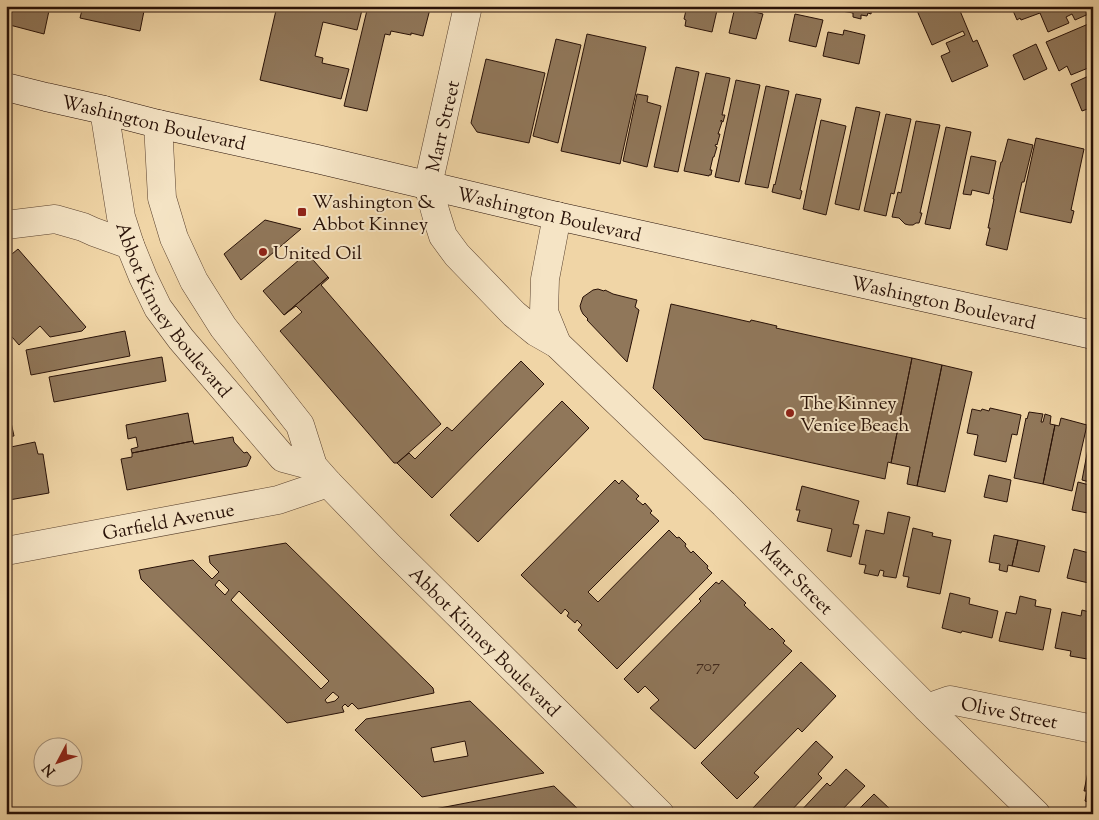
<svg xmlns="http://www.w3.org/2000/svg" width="1099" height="820" viewBox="0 0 1099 820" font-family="'Sorts Mill Goudy',serif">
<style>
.building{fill:#90775a;stroke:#281107;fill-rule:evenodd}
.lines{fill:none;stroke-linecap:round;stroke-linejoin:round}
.minor-casing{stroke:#5a422f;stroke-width:29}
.tertiary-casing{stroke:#5a422f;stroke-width:29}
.secondary-casing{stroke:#281107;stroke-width:29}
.minor{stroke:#f5e4c5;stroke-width:28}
.tertiary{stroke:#f5e4c5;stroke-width:28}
.secondary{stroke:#f5e4c5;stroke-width:28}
.poi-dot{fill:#8f2418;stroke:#f5e4c5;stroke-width:2}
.labels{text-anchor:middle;stroke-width:4;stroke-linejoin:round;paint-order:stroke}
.number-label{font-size:16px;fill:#422a1c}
.street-label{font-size:19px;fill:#281107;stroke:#f5e4c5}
.poi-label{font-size:19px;fill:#281107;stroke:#f5e4c5;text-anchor:start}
</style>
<rect width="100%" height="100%" fill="#f0d5a6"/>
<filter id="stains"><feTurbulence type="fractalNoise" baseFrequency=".004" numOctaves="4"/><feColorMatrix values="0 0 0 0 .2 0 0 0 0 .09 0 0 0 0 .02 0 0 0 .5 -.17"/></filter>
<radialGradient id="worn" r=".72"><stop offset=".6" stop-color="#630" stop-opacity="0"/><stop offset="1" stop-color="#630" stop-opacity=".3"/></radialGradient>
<path class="building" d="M6,6H50L44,34L6,24Z
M83,6H145L140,31L80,18Z
M277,6H363L357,30L323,22L315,56L323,58L322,63L349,69L341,99L260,80Z
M368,6H428V8L430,9L423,36L411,33V35L391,31L390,35L385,34L367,111L344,106Z
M594,6H610L609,10Z
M666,6H683L682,10Z
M687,6H718L712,32L685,26L686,20L684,19Z
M837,6H872L871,14L868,13L867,16L861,15V19L853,17V13L836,10Z
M915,6H958L973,42L977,40L988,66L952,82L941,56L950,52L946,43L965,35L963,31L932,45Z
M1011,6H1091L1093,12L1075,20L1072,14L1066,17L1069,23L1048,32L1040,13L1021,20L1020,18L1017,20Z
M735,7L763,14L756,39L729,33Z
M795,14L823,20L816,47L789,41Z
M1093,22V66L1071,75L1067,66L1059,71L1046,42Z
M844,30L865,35L859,64L823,56L828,32L843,35Z
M587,34L646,47L620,164L561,151Z
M556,39L581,45L558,143L533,136Z
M1036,44L1047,69L1024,80L1013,55Z
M486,59L545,73L529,143L477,132L471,123Z
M676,67L699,72L678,172L654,167Z
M706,73L730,78L722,115H725L723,122L721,120V122H722L718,134H720L717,145L716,144L715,146L717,147L714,157H713L710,170H712L711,175H709V176L684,171Z
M1093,74V107L1082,111L1071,84Z
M736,80L760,85L739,182L715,177Z
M766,86L789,91L768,188L745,184Z
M637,94L648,96L647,102L661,106L647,167L623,161Z
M796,94L821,99L800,190L802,191L800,199L772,192L774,184L775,185Z
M856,107L880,112L859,210L835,204Z
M886,114L911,119L894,194L891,193L886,216L864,211Z
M821,120L846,126L826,215L803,209Z
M916,121L940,125L920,213H922L919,223H916L913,225H909L905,224L899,218L892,217L898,192L901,193Z
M946,127L971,132L950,229L925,224Z
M1036,138L1084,149L1071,210L1074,211L1071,223L1020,212Z
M1008,139L1033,145L1024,182H1022L1007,250L986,245L990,228H988L994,199H993L1001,162H1002Z
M971,156L996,161L989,194L972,190L971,195L963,194Z
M265,220L301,229L241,280L224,254Z
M18,249L86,327L82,331L50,337L40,326L19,345L6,330V259Z
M307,253L328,277L284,315L263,291Z
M328,277L329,278L321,285L441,424L397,463H394L280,331L302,312L296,306L284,315Z
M598,289L604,291L605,290L613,294L637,300L635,307L639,310L627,362L587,320L588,319L583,314L581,310L580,306L583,297L593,290Z
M671,304L750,322L751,320L777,326L776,328L912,358L891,463L888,462L885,479L704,439L653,388Z
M125,331L130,356L31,375L26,350Z
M162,357L166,381L54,402L49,377Z
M912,358L942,365L917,486L907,484L910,467L891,463Z
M521,361L544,384L432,498L397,463L409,453L415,459L447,427L452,431Z
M942,365L972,372L945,492L917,486Z
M562,401L589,428L478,542L450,515Z
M990,408L1021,415L1017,435L1012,434L1006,462L974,455L978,435L967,433L972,409L981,411L982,409L989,411Z
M1029,412L1043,414L1041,422H1043L1045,414L1051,416L1050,424L1055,425L1043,484L1014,478L1026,418L1027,419Z
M9,413L14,436L6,437V414Z
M188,413L193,441L132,453L131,449L138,447L136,437L128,439L126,425Z
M1061,418L1087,425L1072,491L1043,484L1055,425L1059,426Z
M233,437L234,442L244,453L247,452L251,457L247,466L127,490L121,459L132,457V453L193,441L194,444Z
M1090,438L1093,439V483L1082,480Z
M35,442L38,454H43L49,493L9,500L6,487V448Z
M989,475L1011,480L1007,502L984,497Z
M615,480L619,484L622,480L639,496L636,499L643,505L645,503L652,511L650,513L659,521L588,592L598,602L669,530L677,538L679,537L686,544L685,546L691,553L693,551L708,566L707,568L712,573L617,669L578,630L582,625L577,620L575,623L567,616L569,613L565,609L561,614L521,575Z
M1078,482L1093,486V514L1072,510Z
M802,486L859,501L853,524L859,525L851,557L827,551L832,529L797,521L800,510H796Z
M888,512L910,517L896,578L883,576L884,571L880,570L878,576L864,573L866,565L859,564L866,530L884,534Z
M913,528L933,533L932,536L951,540L940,594L907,587L909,577L903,576Z
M994,535L1018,540L1012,566L1008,565L1007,572L999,570L1000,564L989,562Z
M1018,540L1045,546L1039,572L1012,566Z
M286,543L433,688L434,693L358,709L352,703L348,707L345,704L342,707L344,712L287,723L141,579L139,570L193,560L212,579L219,572L210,563L209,556ZM219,580L229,590L225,595L215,585ZM239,591L329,681L321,689L231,600ZM333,692L339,697L335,701L327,703L325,700Z
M1074,549L1093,554V584L1067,578Z
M722,580L746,603L744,605L770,630L772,628L785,641L783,643L792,651L695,749L650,708L659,700L645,686L638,693L624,679L701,601L699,599L716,582L719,584Z
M950,593L970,598L969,604L998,611L992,638L962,631L961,633L942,628Z
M1020,596L1036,600L1035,606L1051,609L1043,650L999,641L1006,612L1016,614Z
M1082,610L1093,613V660L1070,656L1071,651L1055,648L1062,612L1081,616Z
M801,662L836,696L802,732L798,728L754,773L759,777L737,799L701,763Z
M470,701L544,773L422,797L355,730L366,719ZM465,741L468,756L434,762L431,748Z
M816,741L833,757L818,774L822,778L788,814H758L752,809Z
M1089,767L1093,768V804L1085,801L1087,791H1084Z
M846,769L865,786L838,814H798L827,783L830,786Z
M554,786L583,814H409Z
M874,794L891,810L888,814H848L854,808L857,811Z"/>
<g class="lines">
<g class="minor-casing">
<g id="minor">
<path id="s1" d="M468,6L428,185L436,214L443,236L457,255L514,314L536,332L557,344L724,504L927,708L1036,814"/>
<path d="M6,225L55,219L83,227L94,232L130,245"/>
<path d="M557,344L544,312L545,279L557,216"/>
<path id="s2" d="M6,551L278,500L328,483"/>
<path id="s3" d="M927,708L950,700L1093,729"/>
</g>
</g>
<g class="tertiary-casing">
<g id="tertiary">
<path id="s4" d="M104,110L121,217L130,245L143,277L158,308L181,339L283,458L313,466"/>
<path id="s5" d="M158,124L162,198L174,238L194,281L223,327L300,425L313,466L328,483L389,546L660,814"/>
</g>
</g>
<g class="secondary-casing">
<g id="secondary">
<path id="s6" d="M6,87L46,97L104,110L158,124L317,159L557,216L1093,335"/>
</g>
</g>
<use href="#minor" class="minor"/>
<use href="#tertiary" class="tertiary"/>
<use href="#secondary" class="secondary"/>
</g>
<g class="poi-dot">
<rect x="297" y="207" width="10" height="10" rx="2.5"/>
<circle cx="263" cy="252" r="5"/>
<circle cx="790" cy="413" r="5"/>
</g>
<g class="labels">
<g class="number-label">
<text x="708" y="671">707</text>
</g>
<g class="street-label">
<text dy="7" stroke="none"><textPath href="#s6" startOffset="152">Washington Boulevard</textPath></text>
<text transform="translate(442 126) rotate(-77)" y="7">Marr Street</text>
<text dy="7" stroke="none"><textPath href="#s6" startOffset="558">Washington Boulevard</textPath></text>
<text dy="7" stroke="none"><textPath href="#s6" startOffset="962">Washington Boulevard</textPath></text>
<text dy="7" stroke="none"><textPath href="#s4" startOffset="216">Abbot Kinney Boulevard</textPath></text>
<text dy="7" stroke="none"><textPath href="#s2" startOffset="165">Garfield Avenue</textPath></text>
<text dy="7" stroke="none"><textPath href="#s1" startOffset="730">Marr Street</textPath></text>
<text dy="7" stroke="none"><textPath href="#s5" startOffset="631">Abbot Kinney Boulevard</textPath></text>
<text dy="7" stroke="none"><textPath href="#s3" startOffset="85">Olive Street</textPath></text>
</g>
<g class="poi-label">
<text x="312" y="208">Washington &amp;<tspan x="312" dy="22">Abbot Kinney</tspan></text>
<text x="273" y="259">United Oil</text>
<text x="800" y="409">The Kinney<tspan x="800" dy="22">Venice Beach</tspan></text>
</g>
</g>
<rect width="1099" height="820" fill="none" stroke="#f0d5a6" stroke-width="25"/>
<rect x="8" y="8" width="1084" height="805" fill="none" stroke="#281107" stroke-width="2.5"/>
<rect x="12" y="12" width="1074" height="795" fill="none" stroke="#281107"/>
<g transform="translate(58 762) rotate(229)"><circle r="24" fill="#f5e4c5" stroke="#a39079"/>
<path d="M0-4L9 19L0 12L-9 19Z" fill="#8f2418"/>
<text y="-8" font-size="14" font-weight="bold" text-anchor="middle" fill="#281107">N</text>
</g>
<rect width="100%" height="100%" filter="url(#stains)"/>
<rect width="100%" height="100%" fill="url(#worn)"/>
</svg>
